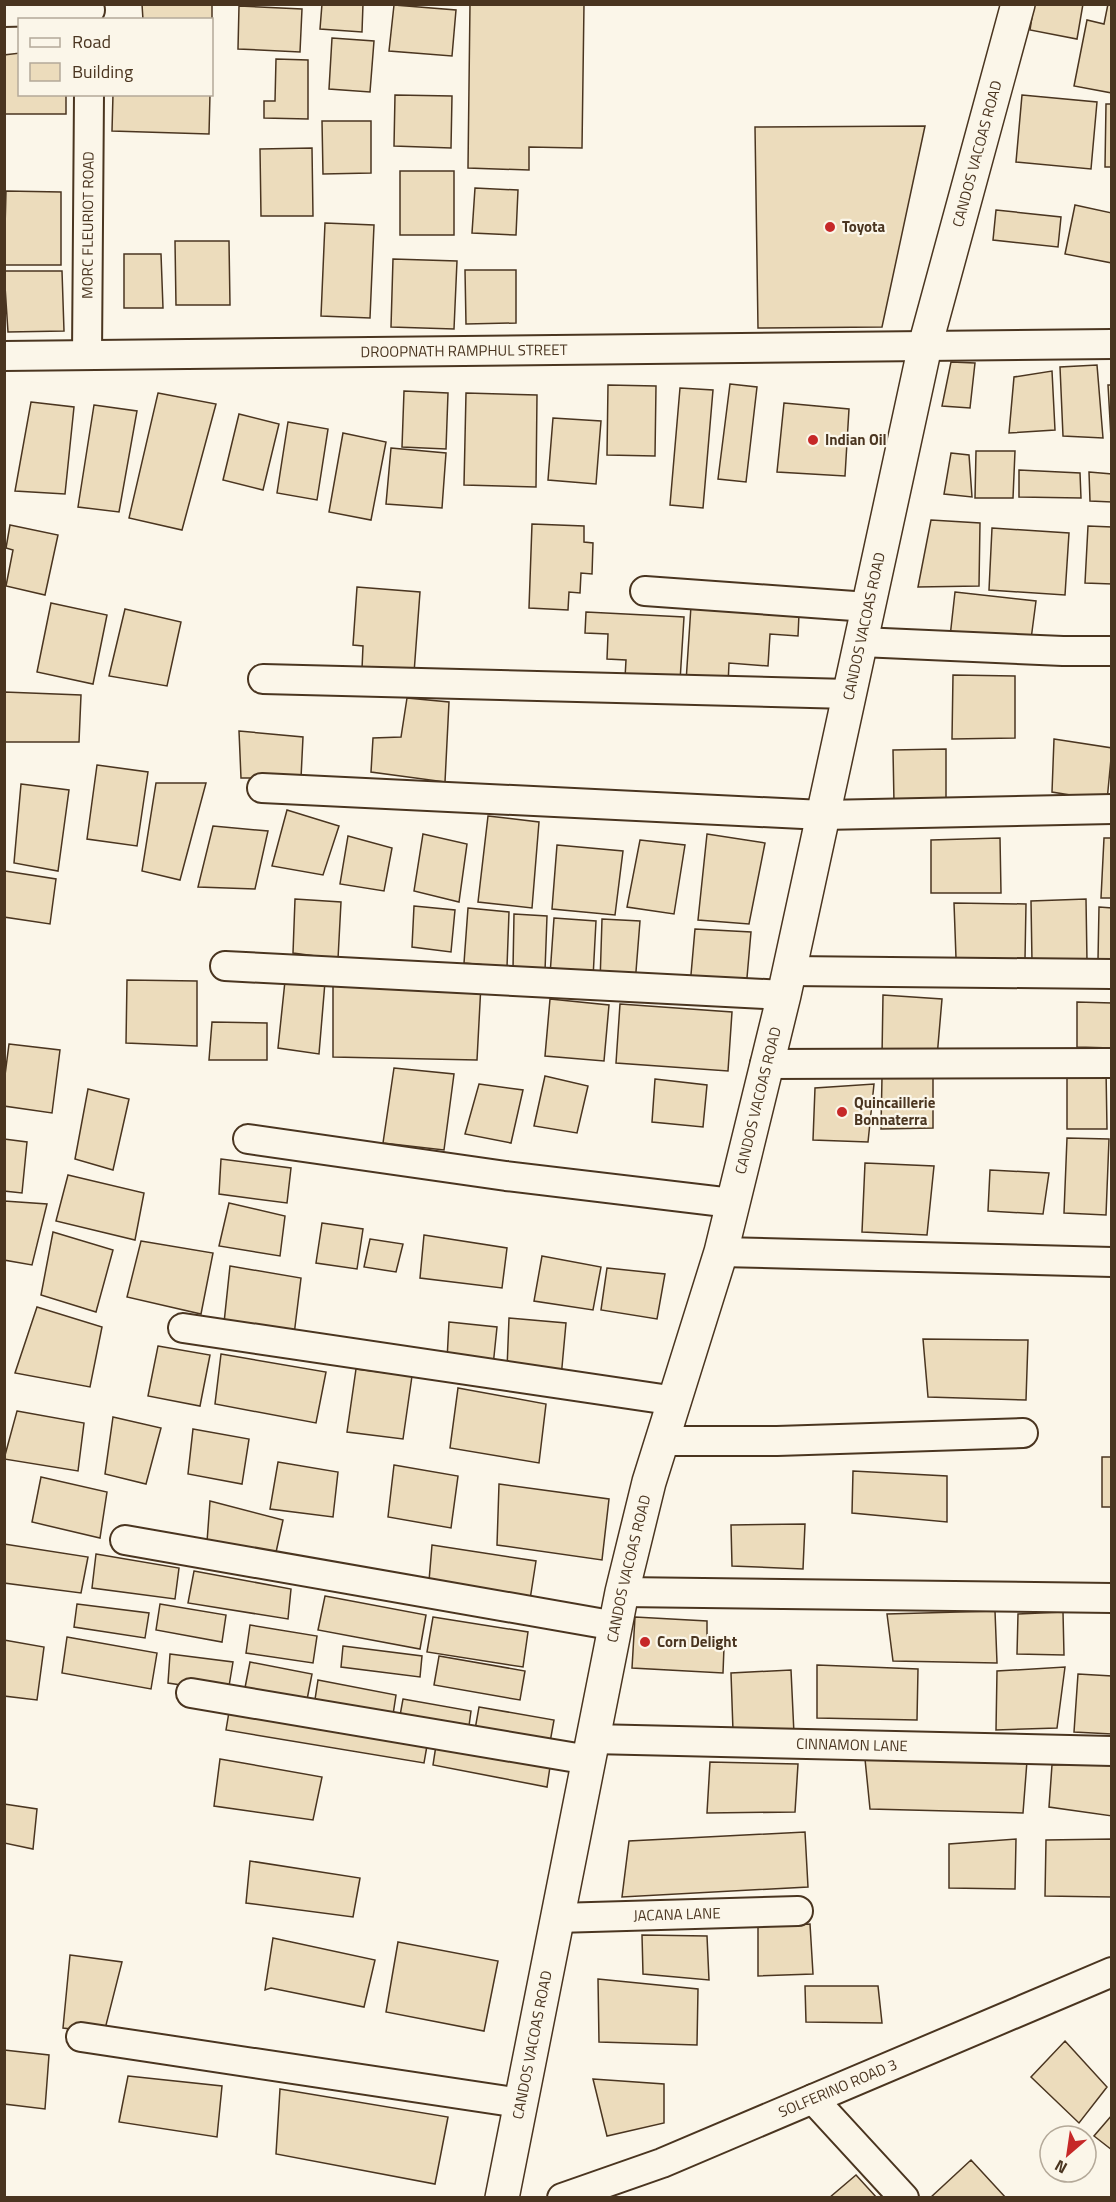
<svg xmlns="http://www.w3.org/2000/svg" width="1116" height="2202" viewBox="0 0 1116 2202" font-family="'Titillium Web',sans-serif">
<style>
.building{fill:#ecdcbc;stroke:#4a3520;stroke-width:1.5}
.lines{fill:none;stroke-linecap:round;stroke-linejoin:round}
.street-casing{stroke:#4a3520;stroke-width:32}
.secondary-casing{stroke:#4a3520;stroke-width:36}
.street{stroke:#fbf6e9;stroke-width:28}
.secondary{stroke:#fbf6e9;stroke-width:33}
.poi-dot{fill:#c62828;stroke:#fbf6e9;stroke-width:2}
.labels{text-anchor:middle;stroke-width:4.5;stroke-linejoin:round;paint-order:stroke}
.street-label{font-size:15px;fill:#4a3520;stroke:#fbf6e9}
.poi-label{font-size:15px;font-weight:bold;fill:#4a3520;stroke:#fbf6e9;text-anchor:start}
</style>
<rect width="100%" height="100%" fill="#fbf6e9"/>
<path class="building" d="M142,4H212V23V20H143Z
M322,4H363L362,32L320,29Z
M470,4H584L582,148L529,147V170L468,168Z
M1034,4H1083L1077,39L1030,30Z
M1108,4H1112V93L1074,86L1087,20L1104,24Z
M394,5L456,10L452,56L389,51Z
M239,6L302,9L300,52L238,49Z
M332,38L374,41L370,92L329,89Z
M20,53V94H66V114H4V55Z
M276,59L308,60V119L264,118V101H275Z
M113,94H210L209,134L112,131Z
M395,95L452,96L451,148L394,146Z
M1022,95L1097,102L1091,169L1016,162Z
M1106,104H1112V167H1105Z
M322,121H371V173L323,174Z
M925,126L882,327L758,328L755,127Z
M312,148L313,216H261L260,149Z
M400,171H454V235H400Z
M475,188L518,190L516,235L472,233Z
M6,191L61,192V265H4Z
M1075,205L1112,213V263L1065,254Z
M996,210L1061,217L1058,247L993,240Z
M325,223L374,225L370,318L321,316Z
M175,241H229L230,305H176Z
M124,254H161L163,308H124Z
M393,259L457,261L454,329L391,327Z
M465,270H516V323L466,324Z
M4,271H62L64,331L8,332Z
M951,362L975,363L970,408L942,406Z
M1097,365L1103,438L1063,436L1060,367Z
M1052,371L1055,430L1009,433L1014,377Z
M730,384L757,387L746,482L718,479Z
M608,385L656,386L655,456L607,455Z
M1108,385H1112V438H1111Z
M680,388L713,390L703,508L670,505Z
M404,391L448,393L446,449L402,447Z
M158,393L216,404L182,530L129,518Z
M466,393L537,395L536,487L464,485Z
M31,402L74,407L65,494L15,491Z
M784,403L849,409L845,476L777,472Z
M94,405L137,411L119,512L78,507Z
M239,414L279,424L263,490L223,480Z
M553,418L601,421L596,484L548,480Z
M288,422L328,429L317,500L277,493Z
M343,433L386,442L371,520L329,512Z
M391,448L446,453L442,508L386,504Z
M976,451H1015L1013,498H975Z
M951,453L969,455L972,497L944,494Z
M1019,470L1080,473L1081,498L1019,497Z
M1089,472L1112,474V502L1090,501Z
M931,520L980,523L979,586L918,587Z
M532,524L584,526V542L593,543L592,574L581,573L580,593L569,592L568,610L529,608Z
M10,525L58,535L45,595L6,586L13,550L6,548Z
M1088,526L1112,527V584L1085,583Z
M992,528L1069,533L1065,595L989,590Z
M357,587L420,592L414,673L362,669L363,646L353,645Z
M955,592L1036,601L1030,647L950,637Z
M51,603L107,615L93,684L37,672Z
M691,606L799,614L798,636L770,634L768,666L729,663L728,685L686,682Z
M125,609L181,622L167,686L109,676Z
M586,612L684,617L680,681L625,678L626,660L607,659L608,634L585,633Z
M953,675L1015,676V738L952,739Z
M4,692L81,695L79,742H4Z
M407,698L449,702L445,782L371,772L373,738L401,737Z
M239,731L303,737L301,778H241Z
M1054,739L1112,748L1107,801L1052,792Z
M946,749V802L894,803L893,750Z
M97,765L148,772L137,846L87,839Z
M156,783H206L180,880L142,871Z
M21,784L69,790L58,871L14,863Z
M287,810L339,826L323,875L272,866Z
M488,816L539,822L532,908L478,902Z
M213,826L268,831L255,889L198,887Z
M423,834L467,844L459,902L414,891Z
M707,834L765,843L749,924L698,920Z
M348,836L392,848L384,891L340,884Z
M1000,838L1001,893H931V840Z
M1104,838H1112V898H1101Z
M640,840L685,845L674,914L627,907Z
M557,845L623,851L615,915L552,909Z
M5,871L56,879L50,924L4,917Z
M295,899L341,902L338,959L293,953Z
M1086,899L1087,962H1032L1031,901Z
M954,903L1026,904L1025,959L956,958Z
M414,906L455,910L451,952L412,947Z
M1099,907L1112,908V960H1098Z
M468,908L509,912L507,967L464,963Z
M514,914L547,916L545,971L513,969Z
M554,918L596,921L593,978L550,975Z
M602,919L640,921L635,984L600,983Z
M695,929L751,932L746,989L690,986Z
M127,980L197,981V1046L126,1043Z
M333,980L481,984L477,1060L333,1057Z
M285,981L325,982L319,1054L278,1048Z
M883,995L942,999L937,1057L882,1056Z
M550,999L609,1005L604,1061L545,1056Z
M1077,1002L1112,1003V1048L1077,1047Z
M620,1004L732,1012L728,1071L616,1063Z
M212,1022L267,1023V1060H209Z
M9,1044L60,1050L52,1113L4,1106V1083Z
M394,1068L454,1074L444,1150L383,1143Z
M1106,1069L1107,1129H1067V1070Z
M545,1076L588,1086L577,1133L534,1126Z
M933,1076V1128L881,1129L882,1077Z
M655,1079L707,1085L703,1127L652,1122Z
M479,1084L523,1090L511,1143L465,1134Z
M874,1084L868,1142L813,1140L815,1088Z
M88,1089L129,1099L113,1170L75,1159Z
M1067,1138L1109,1139L1106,1215L1064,1213Z
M4,1139L27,1142L22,1193L4,1191Z
M221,1159L291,1168L287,1203L219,1194Z
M865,1163L934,1166L927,1235L862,1232Z
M990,1170L1049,1173L1043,1214L988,1211Z
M68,1175L144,1193L135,1240L56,1221Z
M4,1201L47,1204L32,1265L4,1260Z
M229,1203L285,1216L280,1256L219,1246Z
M322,1223L363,1229L357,1269L316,1263Z
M53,1232L113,1250L96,1312L41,1295Z
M424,1235L507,1248L502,1288L420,1278Z
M370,1239L403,1244L396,1272L364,1267Z
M141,1241L213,1253L201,1314L127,1297Z
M542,1256L601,1267L593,1310L534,1301Z
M230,1266L301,1278L294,1335L224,1323Z
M607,1268L665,1274L657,1319L601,1310Z
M37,1307L102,1327L90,1387L15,1373Z
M509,1318L566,1323L561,1378L507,1369Z
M449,1322L497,1327L493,1366L447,1360Z
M923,1339L1028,1340L1026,1400L928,1397Z
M158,1346L210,1355L200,1406L148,1396Z
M221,1354L326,1372L316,1423L215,1404Z
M356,1369L412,1376L403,1439L347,1432Z
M458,1388L546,1404L539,1463L450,1448Z
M17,1411L84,1423L78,1471L4,1459Z
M113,1417L161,1428L146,1484L105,1474Z
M193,1429L249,1439L242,1484L188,1474Z
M1102,1457H1112V1507H1102Z
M278,1462L338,1472L333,1517L270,1509Z
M394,1465L458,1476L451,1528L388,1517Z
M853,1471L947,1476V1522L852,1513Z
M41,1477L107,1492L100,1538L32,1522Z
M499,1484L609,1499L602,1560L497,1545Z
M210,1501L283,1520L275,1557L207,1542Z
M805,1524L803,1569L732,1566L731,1525Z
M4,1544L88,1557L81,1593L4,1583Z
M432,1545L536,1561L529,1606L429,1581Z
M96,1554L179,1568L175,1599L92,1588Z
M194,1571L291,1589L288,1619L188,1603Z
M325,1596L426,1615L420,1649L318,1630Z
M77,1604L149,1613L145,1638L74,1627Z
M160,1604L226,1615L222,1642L156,1630Z
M995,1611L997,1663L893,1661L887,1614Z
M1063,1612L1064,1655L1017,1654L1018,1614Z
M433,1617L528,1632L523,1667L427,1652Z
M635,1617L707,1621V1646L724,1647L723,1673L632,1668Z
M250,1625L317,1636L313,1663L246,1653Z
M67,1637L157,1653L151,1689L62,1673Z
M4,1640L44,1647L37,1700L4,1696Z
M343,1646L422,1656L420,1677L341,1667Z
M170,1654L233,1662L228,1692L168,1683Z
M439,1656L525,1671L520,1700L434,1685Z
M250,1662L312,1674L305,1710L243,1698Z
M817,1665L918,1669L917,1720L817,1718Z
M1065,1667L1057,1728L996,1730L997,1671Z
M791,1670L794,1734L733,1731L731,1673Z
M1078,1674L1112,1676V1734L1074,1732Z
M318,1680L396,1695L392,1721L314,1706Z
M403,1699L471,1711L468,1733L399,1721Z
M230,1706L428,1740L424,1763L226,1730Z
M479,1707L554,1720L549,1748L474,1735Z
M437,1739L551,1760L547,1787L433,1765Z
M220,1759L322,1777L313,1820L214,1806Z
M865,1759L1027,1761L1023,1813L870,1809Z
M710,1762L798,1764L795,1812L707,1813Z
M1112,1763V1816L1049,1807L1052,1765Z
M4,1804L37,1809L33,1849L4,1843Z
M805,1832L808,1887L622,1897L629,1841Z
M1016,1839L1015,1889L949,1888V1844Z
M1112,1839V1897L1045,1896L1046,1840Z
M250,1861L360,1878L353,1917L246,1903Z
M810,1924L813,1974L758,1976V1927Z
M642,1935L707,1936L709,1980L643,1974Z
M273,1938L375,1960L364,2007L271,1988L265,1990Z
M398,1942L498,1961L484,2031L386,2012Z
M70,1955L122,1962L104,2033L63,2028Z
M598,1979L698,1989L697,2045L599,2042Z
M805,1986H878L882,2023L806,2022Z
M1065,2041L1107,2087L1079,2123L1031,2077Z
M4,2050L49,2055L45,2109L4,2104Z
M128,2076L222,2086L217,2137L119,2122Z
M593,2079L664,2084V2123L607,2136Z
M280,2089L448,2117L435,2184L276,2154Z
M1112,2115V2150L1094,2136Z
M971,2160L1006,2198H930Z
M856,2175L877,2198H829Z"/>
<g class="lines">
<g class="street-casing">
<g id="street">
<path d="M4,12L90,10"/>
<path id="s1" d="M87,355L89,94"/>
<path id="s2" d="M4,356L1112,344"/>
<path d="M645,591L868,607"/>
<path d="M861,642L1063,651H1112"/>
<path d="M263,679L849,694"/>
<path d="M262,788L823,815L1112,809"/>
<path d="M225,966L784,995"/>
<path d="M789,971L1112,974"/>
<path d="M765,1064L1112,1063"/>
<path d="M248,1139L506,1176L732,1203"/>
<path d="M721,1252L1112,1262"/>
<path d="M183,1328L676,1401"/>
<path d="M663,1441H777L1023,1433"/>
<path d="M125,1540L616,1626"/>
<path d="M622,1592L1112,1598"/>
<path d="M191,1693L589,1760"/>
<path id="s3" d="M592,1739L1112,1751"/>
<path id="s4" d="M557,1918L798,1911"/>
<path d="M81,2037L520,2103"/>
<path d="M813,2099L904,2198"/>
<path id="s5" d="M562,2198L662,2163L1112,1972"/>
</g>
</g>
<g class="secondary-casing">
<g id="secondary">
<path id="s6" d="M502,2198L622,1592L649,1482L721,1252L784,995L925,346L1018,4"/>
</g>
</g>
<use href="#street" class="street"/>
<use href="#secondary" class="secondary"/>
</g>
<g class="poi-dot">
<circle cx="830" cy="227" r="6"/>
<circle cx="813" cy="440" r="6"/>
<circle cx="842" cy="1112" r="6"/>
<circle cx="645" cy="1642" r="6"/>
</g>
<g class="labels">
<g class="street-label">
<text dy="5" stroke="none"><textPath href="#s6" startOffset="2100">CANDOS VACOAS ROAD</textPath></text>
<text dy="5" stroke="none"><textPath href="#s1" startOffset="130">MORC FLEURIOT ROAD</textPath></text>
<text dy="5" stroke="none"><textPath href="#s2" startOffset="460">DROOPNATH RAMPHUL STREET</textPath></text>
<text dy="5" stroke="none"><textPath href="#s6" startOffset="1614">CANDOS VACOAS ROAD</textPath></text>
<text dy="5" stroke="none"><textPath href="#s6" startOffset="1128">CANDOS VACOAS ROAD</textPath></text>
<text dy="5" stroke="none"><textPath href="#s6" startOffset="642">CANDOS VACOAS ROAD</textPath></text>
<text dy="5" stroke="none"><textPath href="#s3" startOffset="260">CINNAMON LANE</textPath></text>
<text dy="5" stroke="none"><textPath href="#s4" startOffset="120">JACANA LANE</textPath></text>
<text dy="5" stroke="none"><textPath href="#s6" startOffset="156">CANDOS VACOAS ROAD</textPath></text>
<text dy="5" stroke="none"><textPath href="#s5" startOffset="297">SOLFERINO ROAD 3</textPath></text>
</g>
<g class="poi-label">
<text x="842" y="232">Toyota</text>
<text x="825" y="445">Indian Oil</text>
<text x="854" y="1108">Quincaillerie<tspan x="854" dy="17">Bonnaterra</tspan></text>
<text x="657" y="1647">Corn Delight</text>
</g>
</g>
<rect width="1116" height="2202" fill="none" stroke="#4a3520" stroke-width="12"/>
<rect x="18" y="18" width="195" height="78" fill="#fbf6e9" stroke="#b4a999" stroke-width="1.5"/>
<rect x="30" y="38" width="30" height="9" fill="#fbf6e9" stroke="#b4a999" stroke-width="1.5"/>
<text x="72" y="48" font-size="18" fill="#4a3520">Road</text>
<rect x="30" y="63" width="30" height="18" fill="#ecdcbc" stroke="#b4a999" stroke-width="1.5"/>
<text x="72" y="78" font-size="18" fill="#4a3520">Building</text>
<g transform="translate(1068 2154) rotate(209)"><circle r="28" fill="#fbf6e9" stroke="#b4a999" stroke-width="1.5"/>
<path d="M0-4.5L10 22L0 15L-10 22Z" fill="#c62828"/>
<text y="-9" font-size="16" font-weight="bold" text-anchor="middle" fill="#4a3520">N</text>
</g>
</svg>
